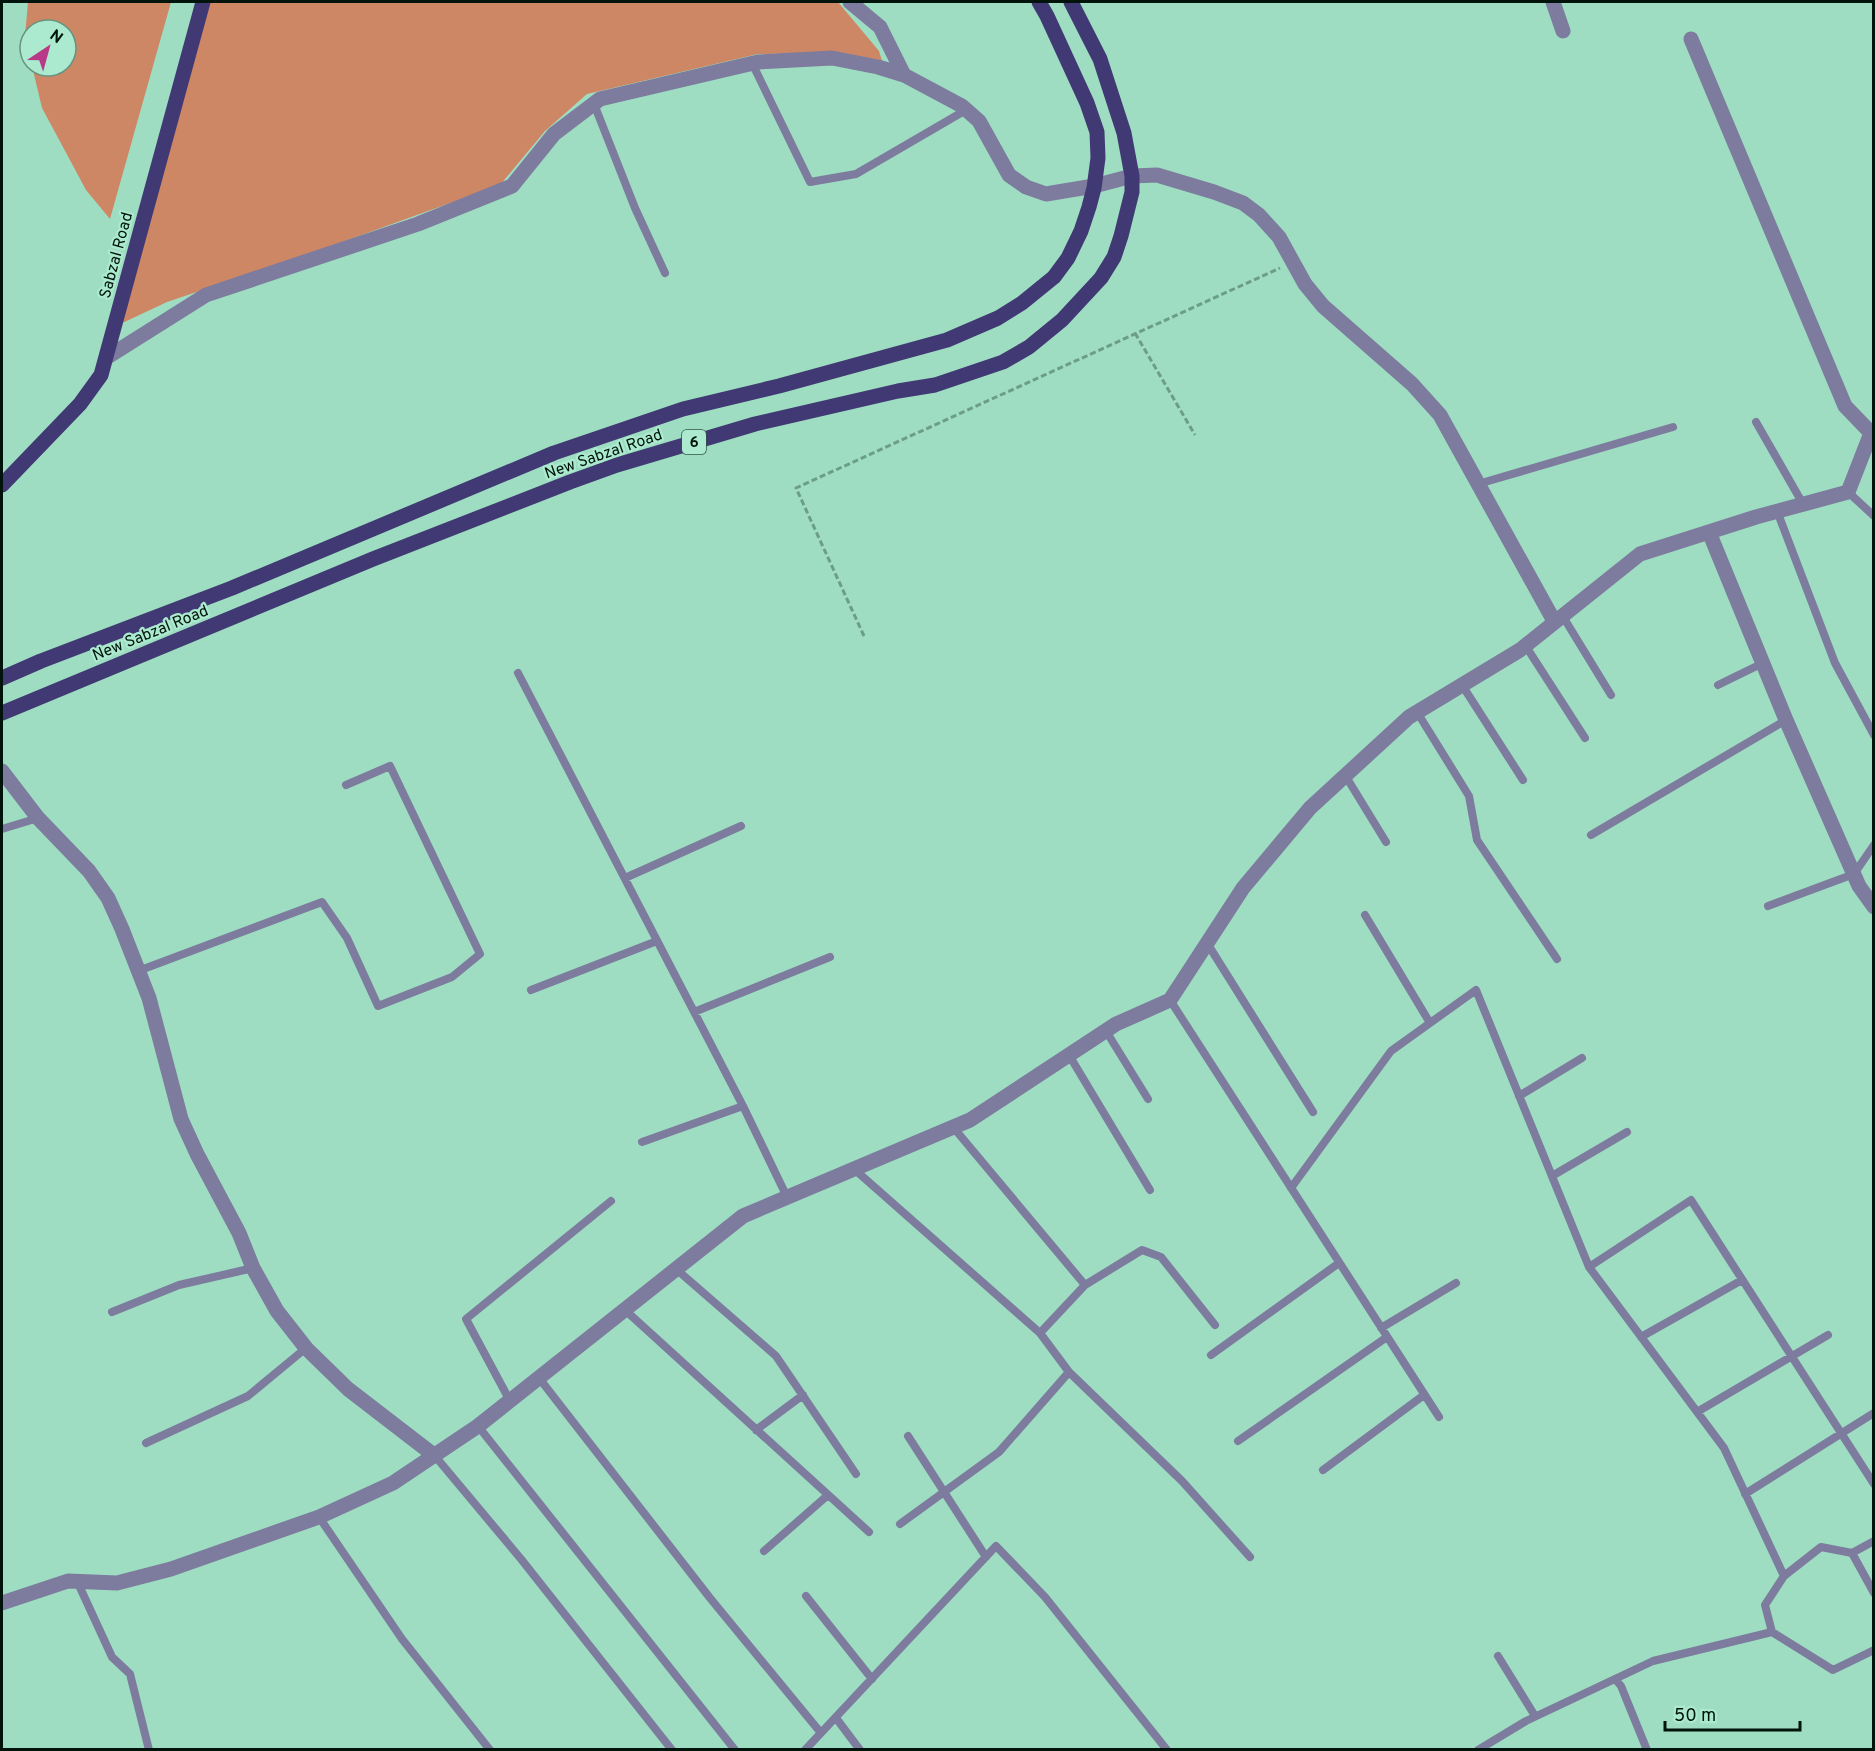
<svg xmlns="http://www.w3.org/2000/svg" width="1875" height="1751" viewBox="0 0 1875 1751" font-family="Overpass,sans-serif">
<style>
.green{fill:#ce8765}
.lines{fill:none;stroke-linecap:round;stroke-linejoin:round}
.path{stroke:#6c9d88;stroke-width:3;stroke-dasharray:6 3;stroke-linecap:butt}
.lane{stroke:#7d7c9e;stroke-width:8}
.street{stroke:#7d7c9e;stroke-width:15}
.primary{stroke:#403973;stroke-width:15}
.labels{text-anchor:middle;stroke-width:4.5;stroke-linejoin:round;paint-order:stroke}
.shield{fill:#abeacf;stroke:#335446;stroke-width:1.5}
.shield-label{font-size:15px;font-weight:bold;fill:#00140c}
.street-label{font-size:16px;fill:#00140c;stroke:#abeacf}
</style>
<rect width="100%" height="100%" fill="#9eddc2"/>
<path class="green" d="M28,2H171L110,219L86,190L42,108L32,66H66V30H30V56L25,36Z
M200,2H838L879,51L883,64L838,53L758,54L587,94L545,131L500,185L309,254L167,302L118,325Z"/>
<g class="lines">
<path class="path" d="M1135,333L1195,435
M864,636L796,488L1280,268"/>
<path class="lane" d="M752,63L810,182L856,174L966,110
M594,104L635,208L665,273
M1756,422L1803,504
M1478,484L1673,427
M1848,492L1874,516
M1777,511L1835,663L1874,735
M1562,615L1611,695
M1525,645L1585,738
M518,673L743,1106L787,1197
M1462,685L1523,780
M1718,685L1763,663
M1417,712L1469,796L1477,840L1557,959
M1345,775L1386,842
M2,829L38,818
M1591,835L1786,720
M625,878L741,826
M1768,906L1854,874L1874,845
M1365,915L1430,1023
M1207,943L1313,1112
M138,971L322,902L347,938L378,1006L452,977L480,954L390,766L346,785
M531,990L657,941
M1170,1000L1439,1417
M694,1012L830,957
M1106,1031L1148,1099
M1069,1055L1150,1190
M1519,1096L1582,1058
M953,1127L1085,1285
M642,1142L743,1106
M854,1169L1040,1333L1069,1372L1182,1481L1250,1557
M1552,1176L1627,1132
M1291,1188L1391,1051L1476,990L1589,1267L1724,1448L1784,1576L1765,1605L1772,1632
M1589,1267L1691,1200L1874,1484
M676,1269L776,1356L856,1474
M625,1310L869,1532
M112,1312L179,1285L253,1268
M1381,1328L1456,1283
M1040,1333L1085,1285L1142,1250L1161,1257L1215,1325
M1641,1337L1742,1280
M1211,1355L1339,1263
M539,1378L710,1598L821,1733
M510,1401L466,1319L611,1201
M1697,1412L1828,1335
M478,1426L735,1750
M756,1430L803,1395
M908,1436L986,1557
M1238,1441L1387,1337
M146,1443L248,1396L306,1348
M435,1456L521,1559L672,1750
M1323,1470L1424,1395
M1745,1494L1874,1413
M319,1517L402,1639L490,1750
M900,1524L999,1452L1069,1372
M764,1551L828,1495
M1852,1553L1874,1541
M1784,1576L1821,1547L1852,1553L1874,1593
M77,1581L112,1657L130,1674L149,1750
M806,1596L872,1679
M1498,1656L1535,1716
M1615,1679L1621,1686L1647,1750
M836,1718L860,1750
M805,1750L996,1546L1045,1597L1167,1750
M1478,1750L1526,1721L1653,1661L1772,1632L1833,1670L1874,1650"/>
<path class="street" d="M850,2L880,27L904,75L962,106L979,121L1009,175L1026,187L1046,194L1094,186L1132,176L1157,175L1214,192L1243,203L1259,215L1279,237L1305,284L1323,306L1412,384L1440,415L1554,621
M1553,2L1563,31
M106,358L206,295L418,224L512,186L554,134L600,99L758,62L832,58L878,67L904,75
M1709,532L1786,720L1859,886L1874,907
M2,771L38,818L89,871L108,898L122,929L149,998L181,1119L197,1154L239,1233L253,1268L277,1311L306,1348L348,1389L435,1456
M2,1603L68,1581L117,1583L171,1569L319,1517L393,1483L478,1426L743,1216L970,1120L1116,1024L1170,1000L1243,888L1310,808L1409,717L1520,650L1640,554L1756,517L1848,492L1871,433L1845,406L1691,39"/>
<path class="primary" d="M2,485L80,404L101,375L203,2
M2,678L41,661L232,588L554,453L683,409L779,386L947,340L998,318L1022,303L1054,277L1068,258L1081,231L1089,207L1094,188L1098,158L1097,132L1087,103L1047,16L1039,2
M2,713L373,559L570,482L617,465L755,424L898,391L935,385L1003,362L1029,347L1062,320L1101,278L1114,257L1121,236L1132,192V176L1124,133L1100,59L1071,2"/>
</g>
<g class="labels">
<rect class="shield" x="682" y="430" width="24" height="24" rx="4.5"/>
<g class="shield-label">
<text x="694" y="447">6</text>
</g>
<g class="street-label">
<text transform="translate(115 255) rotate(-75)" y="6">Sabzal Road</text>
<text transform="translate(603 453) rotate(-19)" y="6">New Sabzal Road</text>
<text transform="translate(150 632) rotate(-22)" y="6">New Sabzal Road</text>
</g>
</g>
<rect width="1875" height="1751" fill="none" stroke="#00140c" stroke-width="6"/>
<g transform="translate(48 48) rotate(36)"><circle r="28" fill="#abeacf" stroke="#679481" stroke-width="1.5"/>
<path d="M0-4.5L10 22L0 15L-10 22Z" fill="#b73988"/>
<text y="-9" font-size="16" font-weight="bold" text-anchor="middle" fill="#00140c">N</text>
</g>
<path d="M1665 1721v9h135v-9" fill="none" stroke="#00140c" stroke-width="3"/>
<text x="1674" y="1721" font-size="18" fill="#00140c" stroke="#abeacf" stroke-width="4.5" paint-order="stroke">50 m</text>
</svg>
